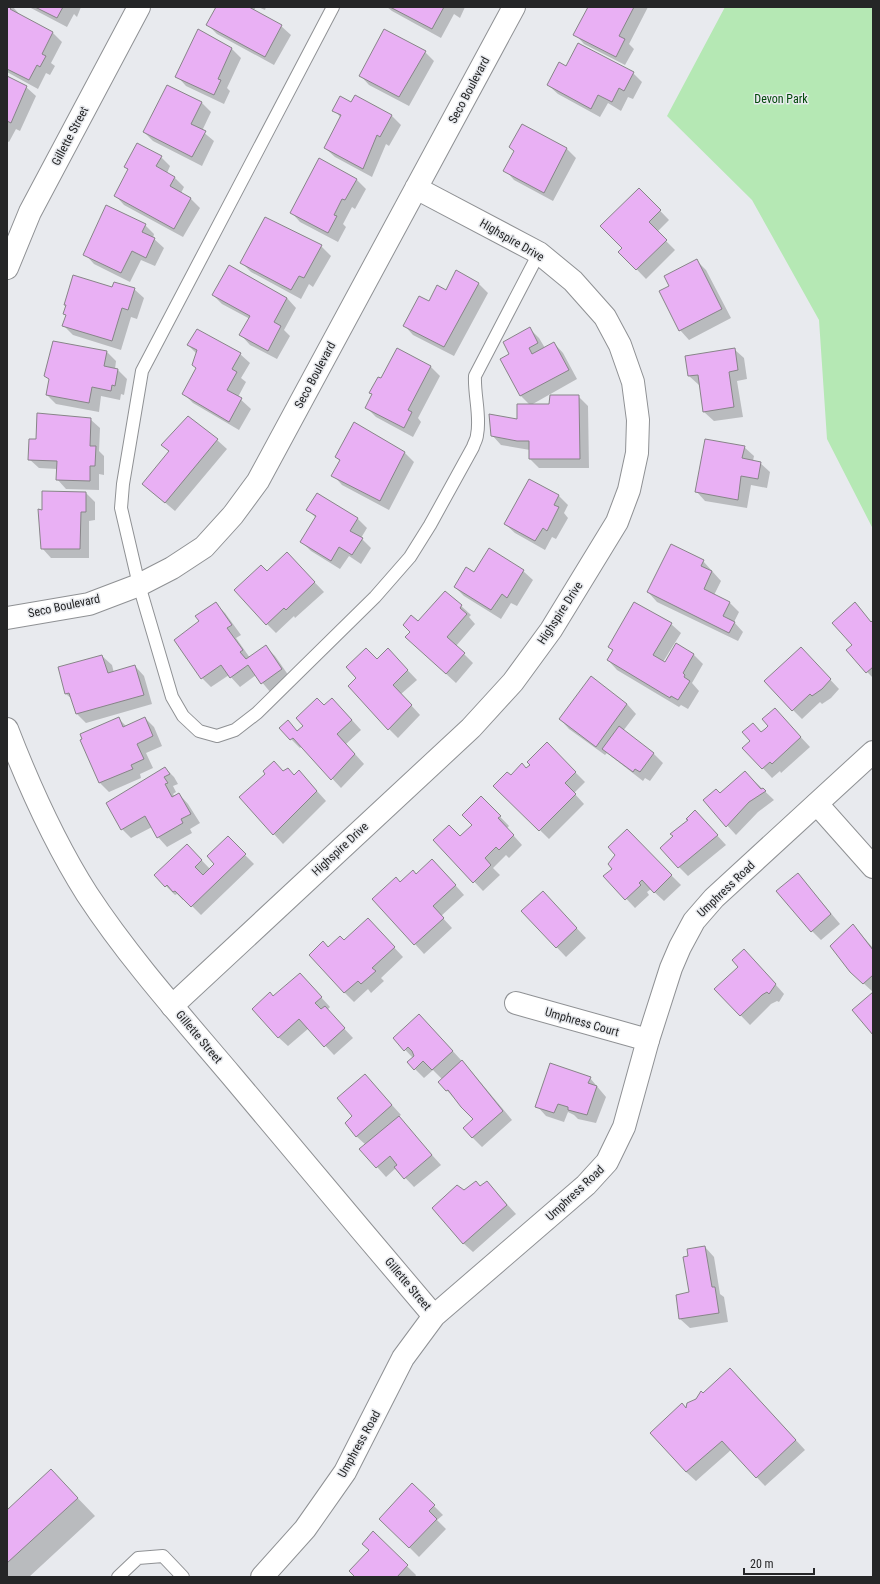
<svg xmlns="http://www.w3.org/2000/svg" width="880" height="1584" viewBox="0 0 880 1584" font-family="'Roboto Condensed',sans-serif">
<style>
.green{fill:#b5e8b4}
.shadow{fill:#0003}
.building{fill:#e9b0f4;stroke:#878588}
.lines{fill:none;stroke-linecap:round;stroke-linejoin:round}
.service-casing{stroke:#8f9194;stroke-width:14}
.minor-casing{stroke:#8f9194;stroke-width:24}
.tertiary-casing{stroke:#8f9194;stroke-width:24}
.service{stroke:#fff;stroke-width:12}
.minor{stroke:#fff;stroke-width:22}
.tertiary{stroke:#fff;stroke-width:22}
.labels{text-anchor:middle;stroke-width:3;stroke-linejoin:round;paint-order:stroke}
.street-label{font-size:12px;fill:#252627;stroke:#e8eaee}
.park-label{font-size:12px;fill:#004809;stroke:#e8eaee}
</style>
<rect width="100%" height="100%" fill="#e8eaee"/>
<path class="green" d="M725,7H873V529L827,439L819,320L752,200L667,116Z"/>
<path class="shadow" d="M7,7H13L21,16L53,33L62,42L51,63L55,66L50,75L46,73L38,89L7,72Z
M29,7H81L77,17L74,14L67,27Z
M217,7H256L254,10L281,26L291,35L274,65L217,34L208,25Z
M258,7H266L265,10Z
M387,7H465L460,18L454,14L441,38L392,11Z
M589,7H648L629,44L634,49L625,65L584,44L575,34Z
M199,30L232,49L241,58L227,88L230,91L224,104L186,86L177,76Z
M425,52L434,61L409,106L369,85L360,75Z
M566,68L633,73L642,82L633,99L628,97L621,111L608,103L600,117L558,94L548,85Z
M7,77L26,87L36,96L20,131L16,129L9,142L7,141Z
M167,86L202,103L211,112L202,131L214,141L202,166L153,141L144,132Z
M351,104L391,115L401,125L389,146L386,144L372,177L335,157L325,148L341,118L334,110Z
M522,125L567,149L576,158L553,201L514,180L505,170L515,151Z
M161,157L170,166L167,173L175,178L184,187L181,193L191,199L200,208L183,237L124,205L115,195L129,171L125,167Z
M357,180L366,189L355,209L352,207L343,224L346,227L338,242L300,222L291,212Z
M639,189L669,220L657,232L675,250L646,279L620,252L623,248Z
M145,225L154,234L153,238L164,248L155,266L141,260L130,282L94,264L85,254Z
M321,246L331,256L313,287L309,284L301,299L251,272L242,263Z
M697,261L706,270L731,318L689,340L680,330L670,287Z
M229,266L287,298L296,308L284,330L290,336L277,359L250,345L241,335L250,319L222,304L213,295Z
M478,283L488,293L454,356L413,335L404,325L429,302L446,291Z
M113,289H134L144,298L137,319L131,317L121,350L73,335L64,326L67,316L64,314L67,306L65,304Z
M529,328L539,338L545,348L554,343L563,353L577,379L531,405H550L578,396L588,406L589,468H539L530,459V450L501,445L492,435L518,420L530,405L521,396L501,359L510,354Z
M53,342L107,352L116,361L115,369L118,370L127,379L124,395L121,394L120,400L101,396L99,412L56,404L47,395L50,380L46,376Z
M188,345L240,354L250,363L241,378L246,382L238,397L251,409L239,430L193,403L184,394L197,369V354Z
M397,349L431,367L440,376L418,418L421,422L413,437L376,417L366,407L373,395L371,393L381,380Z
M734,349L744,358L747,379L737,381L743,417L714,421L704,412L700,385H699L689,376Z
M90,419L100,428L99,451L104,456V475L99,474V490L66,489L57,479V469L39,468L29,459L37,440Z
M354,423L405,453L414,462L389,510L342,485L333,475L340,461L336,457Z
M217,440L227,449L175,511L143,484L169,452L163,445Z
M744,447L754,456L753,461L760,463L770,472L767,488L751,485L747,508L705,501L696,491Z
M529,480L559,496L568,505L564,513L568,518L556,539L552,537L545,550L515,533L505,524Z
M86,493L95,502V520L89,521V558H51L42,548L43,511Z
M318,494L358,519L367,528L361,538L371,548L361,564L349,556L340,569L311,551L301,541L316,518L308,510Z
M703,561L721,581L714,595L730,603L739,612L734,622L743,632L738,641L657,602L648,592Z
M296,563L324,592L295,618L294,616L276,633L267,624V572Z
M523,571L533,580L517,606L511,603L501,619L464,596L455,587L474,574Z
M446,592L471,615L469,617L475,624L456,646L473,663L456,683L406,637Z
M215,603L225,613L241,635L236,638L250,658L266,647L275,656L291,679L271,693L256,675L240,687L229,675L211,687L202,678L201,622Z
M855,604L872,623L873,622V678L847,651L853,645Z
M671,624L681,633L663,662L665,663L676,644L694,655L703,664L692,683L699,691L688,709L681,705L679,707L617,670L608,660L613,651L609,647Z
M102,656L112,665L114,673L135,666L144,676L152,704L86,723L77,714L73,700L66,694Z
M810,658L839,689L831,698L822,704L820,702L802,719L793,710Z
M397,659L417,680L401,694L420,715L398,738L389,729L377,660Z
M591,678L627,704L636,714L623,731L654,754L663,763L650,781L645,778L643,781L607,753L605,755L569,729L560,719Z
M324,706L341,708L361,730L346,744L364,764L341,788L302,746L300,748L291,739Z
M118,718L126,726L145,718L154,727L162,746L146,753L153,768L140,774L141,778L109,792L100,783L82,741Z
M784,719L810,747L781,773L780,771L772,778L744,748Z
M547,744L585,782L574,793L584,804L549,839L495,786L526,769Z
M165,768L174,777L178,784L173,786L176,792L173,794L175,797L179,794L188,804L200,823L190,829L192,833L167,847L158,837L152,827L131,838L122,829Z
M284,772L308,781L326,801L283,844L240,797Z
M745,772L774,800L758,812L736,835L704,800L720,794Z
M481,797L509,826L507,828L522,845L509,858L506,855L493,868L500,875L483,891L435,840L460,837L473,825Z
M704,821L726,845L688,876L679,867Z
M627,831L681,885L664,901L651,889L647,892L649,895L635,908L605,876L613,869L616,855Z
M228,838L254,864L201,915L185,899L183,900L177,894L175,895L155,875L187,845L210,869L216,864Z
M442,870L464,895L441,916L452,928L424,954L374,899L416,875Z
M798,874L840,924L821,940L812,931Z
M552,902L586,938L566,957L523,912Z
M853,925L873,948V992L861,981Z
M377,929L403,957L381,978L384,981L371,993L368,989L354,1002L344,992L329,948Z
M753,959L784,994L779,1002L777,1001L771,1004L750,1025L715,989Z
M309,984L330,1007L327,1010L353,1038L334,1055L309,1028L288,1046L278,1037L273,997Z
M429,1025L471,1071L512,1120L482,1147L472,1137L474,1119L439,1082L442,1079L433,1070L424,1078L415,1069L413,1058L394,1038Z
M365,1075L401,1115L398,1117L441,1165L414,1187L396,1168L386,1177L361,1149L366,1145L356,1136L354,1116Z
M590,1078L606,1097L596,1123L578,1119L574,1115L568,1112L564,1122L546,1116L537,1106Z
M487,1182L516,1214L473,1252L463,1243L464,1192L481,1187Z
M705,1247L714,1257L720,1294L724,1297L728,1322L690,1328L680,1319L690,1293Z
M739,1378L805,1450L765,1486L731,1450L696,1481L686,1472L687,1410L703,1395Z
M412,1484L443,1515L437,1520L446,1529L419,1557L381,1519Z
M69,1489L95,1516L29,1577H7V1511Z
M373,1533L416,1575L415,1577H356L370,1550Z"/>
<path class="building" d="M7,7H12L10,9L53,32L42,54L46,56L40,67L37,65L29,80L7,69Z
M35,7H63L57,18Z
M216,7H249L282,25L265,57L206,25Z
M390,7H444L432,29Z
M588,7H634L619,36L625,39L616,57L573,35Z
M198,29L232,48L218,79L221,80L214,95L175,77Z
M384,29L426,51L399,97L359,76Z
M578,43L634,72L624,91L619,88L612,102L598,95L591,109L547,85L559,62L566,66Z
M7,76L27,86L11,123L7,121Z
M167,85L202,102L191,124L206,131L192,157L143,132Z
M355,95L392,115L380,137L377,135L363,169L324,148L341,115L332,111L340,96L351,102Z
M522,124L567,148L544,193L503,171L514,151L509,147Z
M137,143L162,156L156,166L175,177L170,186L191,198L174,229L114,196L128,169L124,167Z
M319,158L357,179L345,200L342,199L334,215L337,216L328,233L290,213Z
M639,188L661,210L649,222L667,240L636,270L618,252L622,248L600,226Z
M106,205L146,224L142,232L155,238L146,258L132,251L121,273L83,255Z
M265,217L322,245L304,278L299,276L291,290L240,263Z
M697,259L722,309L679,331L659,291L669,286L664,276Z
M229,265L287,298L274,322L281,326L268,351L239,335L250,316L212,295Z
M456,270L479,283L444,347L403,326L419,296L429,301L437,285L446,290Z
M73,275L112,287L114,282L135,288L128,310L122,308L112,341L62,326L66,315L63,314L66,305H64Z
M530,327L538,343L529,348L532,354L554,342L569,370L520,396L500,359L509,354L503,342Z
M197,329L241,353L232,369L237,372L227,390L242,398L229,422L182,394L196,368L192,365L197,350L187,345Z
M53,341L107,351L104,366L118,369L115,386L112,385L111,391L92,387L89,403L46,395L49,379L44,376Z
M397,348L431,366L408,410L412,412L404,428L365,408L372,394L369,393L378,377L381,378Z
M735,348L738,370L729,372L734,407L703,412L698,375L688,376L685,356Z
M550,395H579L580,459H529V441H517L491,436L489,414L517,419V404H549Z
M37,413L91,418L90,446H96L95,466H90V481L56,480L57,461L28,460L29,439H36Z
M188,416L218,439L165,503L142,484L169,451L161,445Z
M354,422L405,452L380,501L331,476L340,460L335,457Z
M705,439L745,446L742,458L761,462L758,479L741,476L738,500L695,492Z
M529,479L559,495L554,505L559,507L547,531L543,528L535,541L504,524Z
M42,491L86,492V512H81L80,549H41L38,509L42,510Z
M317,493L358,518L350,531L363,538L352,555L339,547L331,561L300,542L316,516L306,510Z
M671,544L704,560L701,566L712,571L704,589L730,602L723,616L735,622L729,633L647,592Z
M489,548L524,570L507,598L502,594L491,610L454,587L466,567L474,572Z
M287,552L315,582L286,610L284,608L266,625L234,590L261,565L267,571Z
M445,591L462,605L460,608L467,614L447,637L465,653L446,674L405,637L410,632L403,625L411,615L418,621Z
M216,602L232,625L227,628L243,650L240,652L246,659L266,645L282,669L261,684L248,665L230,678L221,665L201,679L174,640L199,621L195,616Z
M634,602L672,623L653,655L665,662L676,643L694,654L683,673L685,675L684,677L690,681L678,700L671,696L670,698L607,660L613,650L608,647Z
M855,602L871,622L873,620V667L866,673L846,650L852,645L832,623Z
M801,647L831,679L822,689L812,696L810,694L792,711L764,681Z
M366,648L377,659L388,648L408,670L393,685L412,705L388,730L348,686L356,678L346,667Z
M102,655L108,673L135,665L144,695L76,714L69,693L65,694L58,667Z
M591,676L627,704L596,747L559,719Z
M317,698L324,705L332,698L352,720L337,734L355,754L331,780L293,738L290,740L279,728L288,720L297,731L303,726L296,718Z
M775,708L801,737L772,764L770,762L762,769L742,748L750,741L742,732L753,723L761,732L765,729L768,726L762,719Z
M119,717L123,727L145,717L153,736L137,744L144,759L131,765L133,769L99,783L80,740L82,739L80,734Z
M619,726L654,753L640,772L635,769L633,772L602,749Z
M547,742L576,772L565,783L576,794L539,831L493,786L507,772L511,775L522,763L526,768L530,765L527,762Z
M274,761L283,771L288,768L294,775L299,770L317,791L273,835L239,797L265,774L263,771Z
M165,767L170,774L164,777L168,783L165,784L172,797L179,793L191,814L181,819L183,823L157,838L145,816L121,830L106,803Z
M745,771L761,789L763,788L766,791L749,802L726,827L703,800L716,789L720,793Z
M481,796L501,816L498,818L514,835L499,850L496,847L485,858L491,865L473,883L433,840L449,825L460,836L472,825L462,815Z
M695,810L718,835L678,868L660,848L673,836L670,834L688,820L686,819Z
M627,829L672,875L654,893L642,880L639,883L641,885L625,900L603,876L612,869L608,864L615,855L608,847Z
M228,836L246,854L191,907L175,891L173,892L167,885L165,887L154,875L187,844L202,860L195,867L203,875L214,864L207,856Z
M432,859L456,885L433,906L444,918L414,945L372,899L396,877L400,882L413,870L416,874Z
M798,873L831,914L811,932L776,891Z
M543,891L577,928L556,948L521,911Z
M368,918L395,947L372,968L376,971L361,984L358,981L344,993L309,955L323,941L328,947L340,936L344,940Z
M853,924L873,950V975L863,984L850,972L830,946Z
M744,949L776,984L769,994L767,992L762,995L740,1016L714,989L738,967L732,960Z
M300,973L322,997L315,1003L321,1009L325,1006L345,1028L324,1047L299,1019L278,1038L252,1009L270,992L273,996Z
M873,992V1035L852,1010Z
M419,1014L453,1051L432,1070L423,1061L414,1070L407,1062L414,1056L412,1051L408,1047L404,1051L393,1038Z
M462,1060L503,1111L472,1138L463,1128L473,1119L461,1107L448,1090L446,1091L438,1082Z
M550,1063L591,1077L588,1083L597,1086L587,1115L568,1110V1107L558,1104L554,1113L535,1107Z
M365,1074L392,1105L356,1137L345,1123L352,1116L337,1098Z
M399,1116L432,1155L404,1179L394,1167L397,1165L390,1156L376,1168L359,1149Z
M476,1181L480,1186L487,1181L507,1205L463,1244L432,1208L457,1185L464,1190Z
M705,1246L712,1287H715L719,1313L679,1319L676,1295L689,1292L683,1257L688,1256L687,1249Z
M730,1368L796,1440L756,1478L722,1441L686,1472L650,1433L682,1403L686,1408L687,1403L696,1399L701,1391L703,1393Z
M51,1469L78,1498L7,1563V1510Z
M412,1483L435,1505L429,1511L437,1519L409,1548L379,1519Z
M373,1531L408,1565L397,1577H355L349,1571L369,1550L362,1544Z"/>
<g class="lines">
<g class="service-casing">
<path id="service" d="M333,7L142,371L123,484L121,508L139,585L172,697L183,716L199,731L217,736L235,730L257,713L375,597L410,557L430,525L473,447C474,443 477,439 477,435C481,417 474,395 475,376L539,253
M118,1577L138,1558L163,1556L183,1577"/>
</g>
<g class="minor-casing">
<path id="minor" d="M7,618L89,604L139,585L172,568L204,547L233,515L258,481L514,7
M817,804L873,867
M516,1003L648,1040
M172,1006L471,728L513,682L551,630L617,522L629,490L637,453L638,420L633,382L620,345L605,317L573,281L539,253L416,188"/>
</g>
<g class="tertiary-casing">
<path id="tertiary" d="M7,268L30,212L139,7
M7,729C29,786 54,842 87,894C129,958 181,1016 231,1075C298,1155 366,1236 434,1316
M262,1577L305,1529L345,1472L403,1358L434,1316L586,1185L607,1162L624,1127L648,1040L671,968L680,947L694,921L714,898L873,752"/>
</g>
<use href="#service" class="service"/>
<use href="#minor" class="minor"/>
<use href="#tertiary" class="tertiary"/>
</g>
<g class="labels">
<g class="street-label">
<text transform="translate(469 90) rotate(-62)" y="4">Seco Boulevard</text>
<text transform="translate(70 136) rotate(-62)" y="4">Gillette Street</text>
<text transform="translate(512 240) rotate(30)" y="4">Highspire Drive</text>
<text transform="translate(315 375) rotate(-62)" y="4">Seco Boulevard</text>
<text transform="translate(64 606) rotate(-12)" y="4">Seco Boulevard</text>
<text transform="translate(560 613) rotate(-57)" y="4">Highspire Drive</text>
<text transform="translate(340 849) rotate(-43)" y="4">Highspire Drive</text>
<text transform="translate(726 889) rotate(-44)" y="4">Umphress Road</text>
<text transform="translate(582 1022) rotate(16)" y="4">Umphress Court</text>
<text transform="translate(199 1037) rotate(50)" y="4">Gillette Street</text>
<text transform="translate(575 1193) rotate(-43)" y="4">Umphress Road</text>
<text transform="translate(408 1284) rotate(50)" y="4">Gillette Street</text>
<text transform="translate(359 1444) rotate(-61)" y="4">Umphress Road</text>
</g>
<g class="park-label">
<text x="781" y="103">Devon Park</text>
</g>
</g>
<rect width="880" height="1584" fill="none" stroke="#252627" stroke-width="16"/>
<path d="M744 1568v6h70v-6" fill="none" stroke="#252627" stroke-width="2"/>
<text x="750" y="1568" font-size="12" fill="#252627" stroke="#e8eaee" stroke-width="3" paint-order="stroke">20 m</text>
</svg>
